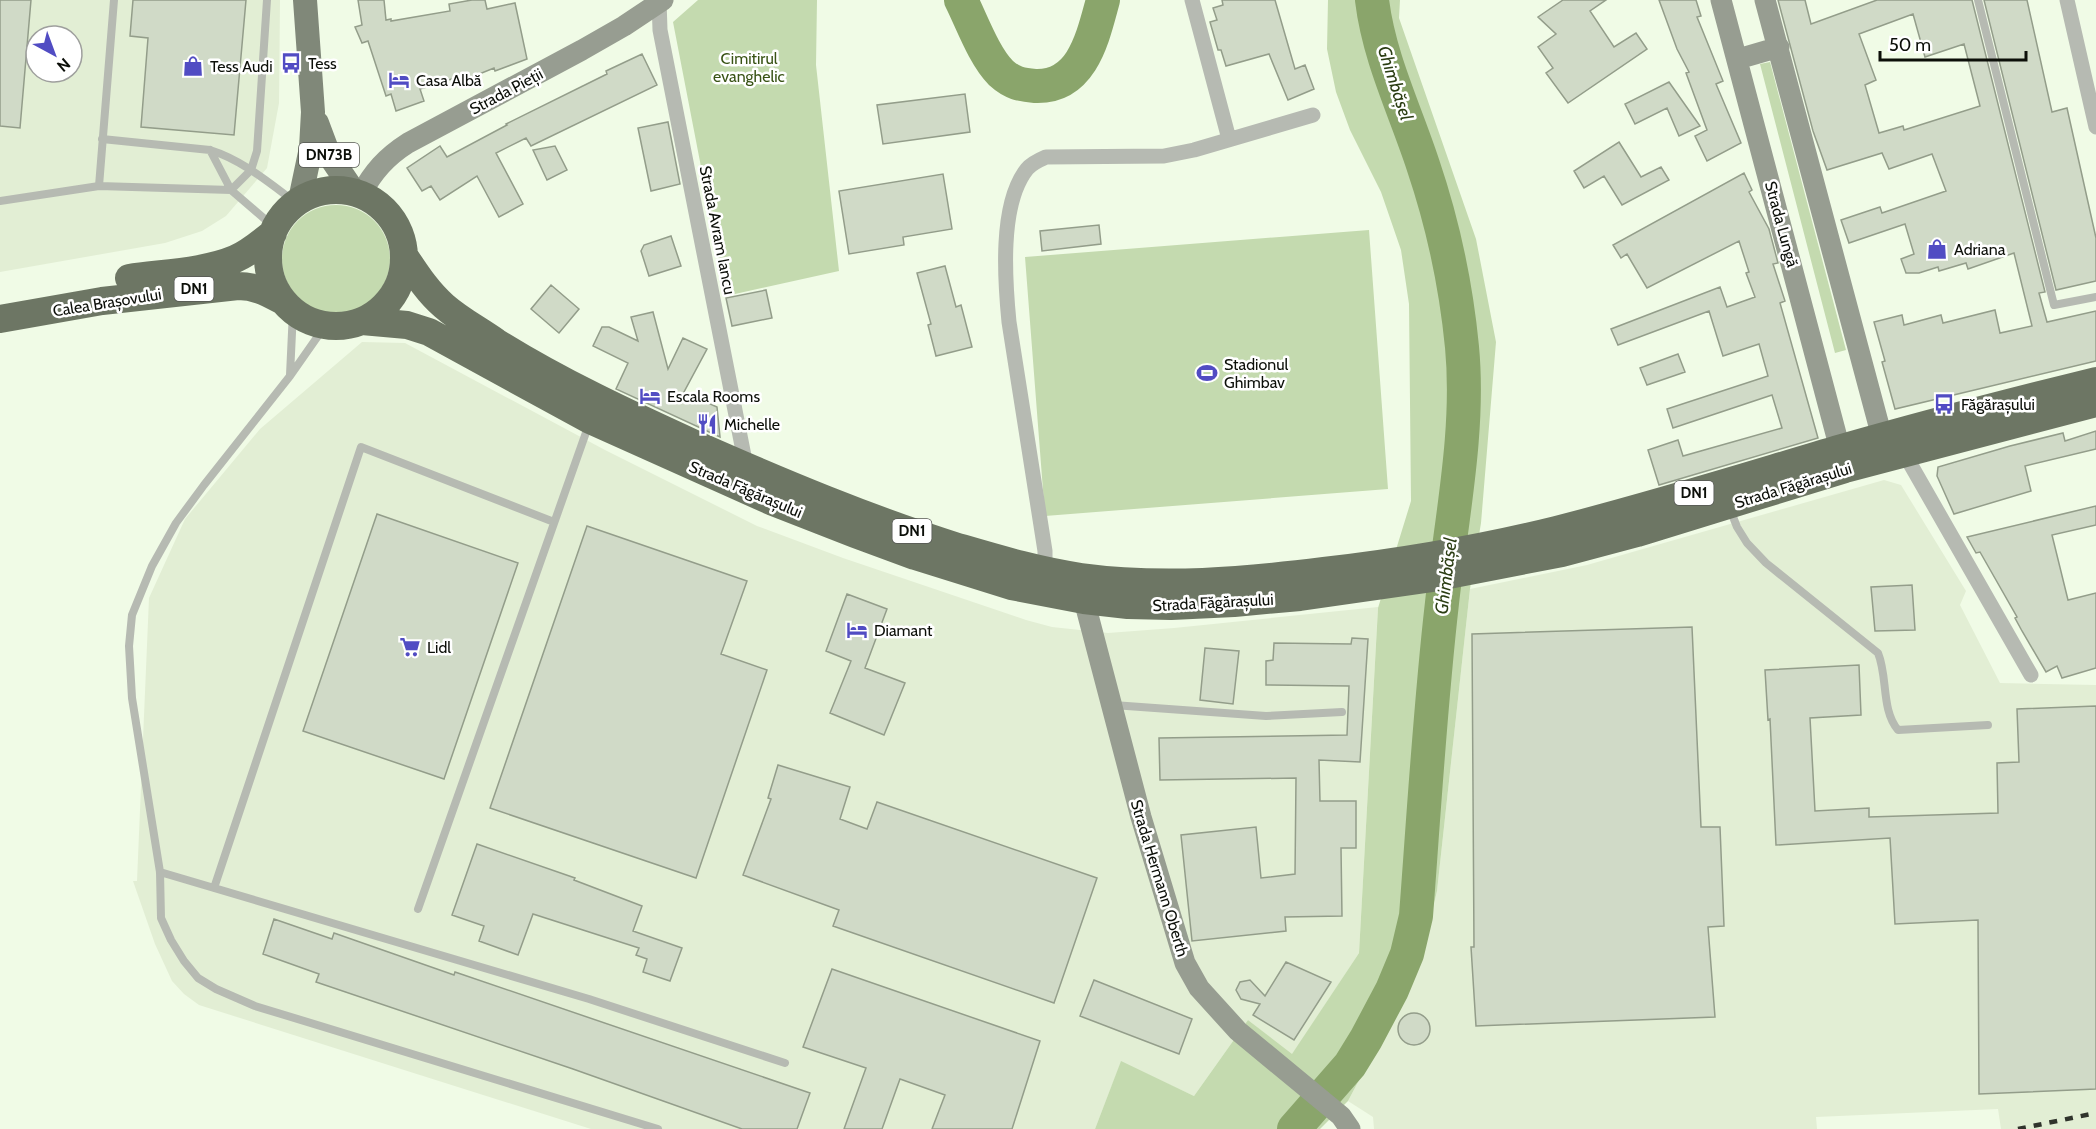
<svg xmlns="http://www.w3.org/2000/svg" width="2096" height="1129" viewBox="0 0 2096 1129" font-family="Cabin,sans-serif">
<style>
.built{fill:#e2eed4;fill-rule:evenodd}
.green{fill:#c4daaf}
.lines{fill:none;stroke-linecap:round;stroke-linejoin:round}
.river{stroke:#8aa56b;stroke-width:34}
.building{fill:#d0dac7;stroke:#939d8a;stroke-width:1.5;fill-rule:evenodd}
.lane{stroke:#b6bab2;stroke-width:8}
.street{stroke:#b6bab2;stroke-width:15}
.secondary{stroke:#979d91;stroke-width:21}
.primary{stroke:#808879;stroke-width:24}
.highway{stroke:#6d7664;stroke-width:28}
.rail{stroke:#30342c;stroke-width:4.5;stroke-dasharray:8 8;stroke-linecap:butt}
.labels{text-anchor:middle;stroke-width:5;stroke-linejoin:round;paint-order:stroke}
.shield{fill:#fff;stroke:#555753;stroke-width:1.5}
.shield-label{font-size:15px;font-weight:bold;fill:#0c0f09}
.park-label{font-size:16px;fill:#395315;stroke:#fff}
.poi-label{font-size:16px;fill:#0c0f09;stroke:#fff;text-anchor:start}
.street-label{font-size:16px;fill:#0c0f09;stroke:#fff}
.water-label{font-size:18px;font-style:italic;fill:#2b3d13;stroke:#fff}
</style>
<rect width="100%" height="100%" fill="#f0fbe6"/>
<path class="built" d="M0,0H280L279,103L267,168L226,216L202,231L165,243L0,272ZM36,36H72V72H36Z
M362,342L405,343L605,450L757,526L843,558L1026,620L1052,627L1108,633L1174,628L1378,607L1359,953L1292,1055L1248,1020L1194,1096L1121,1062L1095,1129H591L199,1005L184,994L172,981L155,944L133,881H137L149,598L185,519L260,429Z
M1884,480L1901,485L1966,591L1960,605L2000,683L2096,685V1129H2001L1998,1109L1816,1117L1817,1129H1374L1373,1117L1348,1101L1419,967L1437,891L1470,589L1587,565Z"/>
<path class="green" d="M698,0H817L816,65L839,271L726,296L673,22Z
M1328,0H1400L1399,18L1476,239L1496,342L1481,523L1470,589L1437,891L1419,967L1348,1101L1320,1129H1095L1121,1061L1194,1096L1248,1020L1292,1054L1359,953L1378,608L1411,501L1409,304L1401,250L1381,192L1350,130L1336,92L1327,49Z
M1770,62L1846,350L1835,353L1760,64Z
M282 259a54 54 0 1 1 108 0a54 54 0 1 1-108 0Z
M1369,230L1388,489L1045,516L1025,257Z"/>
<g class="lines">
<path class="river" d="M961,0C972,22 984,56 1001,73C1012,83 1021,85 1035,86C1083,88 1093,36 1103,0
M1294,1129L1350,1065L1366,1039L1392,990L1407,954L1416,916C1424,811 1430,707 1442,603C1451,520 1470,431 1462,347C1456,285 1443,224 1423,165C1405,110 1379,58 1372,0"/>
</g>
<path class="building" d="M0,0H31L20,128L0,126Z
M133,0H246L234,135L141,127L148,38L130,36Z
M358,0H384L386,20L391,19V21L450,11L449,4L472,0H485L487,9L515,3L527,59L495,71L494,68L457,83L455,78L420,89L424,101L396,111L391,94L386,96L368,41L362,43L355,27L362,25Z
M1222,0H1275L1295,69L1305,65L1314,89L1288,100L1269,54L1226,66L1221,50H1218L1210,22L1217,20L1213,8L1223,5Z
M1563,0H1606L1590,11L1614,47L1636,33L1647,49L1568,103L1546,73L1553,68L1538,47L1556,34L1538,17Z
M1659,0H1696L1701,16L1697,17L1723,81L1716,84L1741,143L1707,161L1695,136L1707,130L1686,73L1689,72L1677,49Z
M1778,0H1805L1811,24L1877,0H1972L2045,292L2039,293L2047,322L2096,311V361L1895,409L1882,362L1885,361L1874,322L1902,315L1904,325L1941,315L1943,323L1995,310L2000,333L2032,326L2014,253L1968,269L1966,263L1939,271L1938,267L1919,273H1906L1901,259L1914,254L1905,224L1849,243L1841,220L1880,207L1882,213L1946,191L1932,154L1889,169L1882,153L1827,170L1813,131ZM1913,14L1925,57L1964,44L1980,106L1904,130L1903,126L1879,133L1865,85L1876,80L1859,34Z
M1984,0H2027L2052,112L2067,108L2096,238V281L2056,290Z
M642,54L657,85L531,146L526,138L496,153L523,204L499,217L477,176L440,200L431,186L422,191L407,168L440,146L447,157L507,125L506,124L607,74L606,71Z
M1669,82L1700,126L1679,136L1667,108L1635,124L1625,104Z
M965,94L970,132L883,144L877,105Z
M668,122L680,184L651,191L638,128Z
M1619,142L1641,177L1661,167L1669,180L1622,205L1604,176L1584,188L1574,171Z
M555,146L567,170L547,180L533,150Z
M1744,173L1752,190L1749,192L1769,229L1778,263L1773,264L1785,301L1780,303L1818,438L1659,485L1648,450L1678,440L1683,456L1782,428L1772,395L1673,428L1667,409L1768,376L1759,344L1723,356L1709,311L1618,345L1611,329L1720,287L1727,307L1755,297L1746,273L1749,272L1739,241L1647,288L1627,254L1621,258L1613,245Z
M943,174L952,229L903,237L904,245L849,254L839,191Z
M1099,225L1101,244L1042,251L1040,231Z
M671,236L681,266L649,276L641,251L644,245Z
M945,266L956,307L961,305L972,347L936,356L928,325L931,324L917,273Z
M551,285L579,309L559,333L531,309Z
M766,290L772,318L732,326L726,298Z
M653,312L668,369L683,338L707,349L684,392L717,407L720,437L616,389L628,363L593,346L602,327H609L638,341L631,317Z
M1678,354L1685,372L1647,385L1640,368Z
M2096,431V449L2025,466L2031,491L1954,514L1937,476L1938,467L2010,446L2063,433L2065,441Z
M2096,506V525L2052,535L2068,600L2096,593V668L2062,678L2057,666L2046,672L2022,631L2015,618L2017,617L1980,552L1976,553L1967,537Z
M377,514L518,563L444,779L303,731Z
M587,526L747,581L721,654L767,670L696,878L490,808Z
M1912,585L1915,630L1875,631L1871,587Z
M847,594L887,609L865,668L905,683L884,735L830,713L851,661L826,651Z
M1692,627L1701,827H1720L1724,926L1708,927L1715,1017L1476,1026L1471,947H1474L1472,634Z
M1352,638L1368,639L1360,762L1319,760L1320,801H1356V848H1341L1342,916L1285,917L1286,931L1192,941L1181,835L1256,827L1261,878L1295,874L1296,778L1160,780L1159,738L1347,735L1349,686L1266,685V661L1273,660L1274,643L1351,644Z
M1205,648L1239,651L1233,704L1200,700Z
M1859,665L1861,715L1810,718L1815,811L1869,808V817L1998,813L1997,763L2019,762L2017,709L2096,706V1089L1979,1094L1978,920L1895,924L1890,838L1776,845L1770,719L1768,720L1765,670Z
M778,765L850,787L840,819L867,829L877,802L1097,878L1054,1003L833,926L839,910L743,875L771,799L768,798Z
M477,844L575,878L574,880L642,906L633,931L682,948L670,981L643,972L647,959L636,955L639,948L533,914L518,955L479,941L484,926L452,915Z
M274,919L332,939L334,933L454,975L455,972L810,1093L797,1129H742L573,1069L316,982L319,974L263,954Z
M1286,962L1331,982L1294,1040L1253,1015L1260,1004L1241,999L1236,990L1240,982L1250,980L1265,996Z
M832,969L1040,1041L1012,1129H932L945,1095L900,1079L882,1129H844L866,1068L803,1047Z
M1094,980L1192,1019L1179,1054L1080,1016Z
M1398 1029a16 16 0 1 1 32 0a16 16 0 1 1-32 0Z"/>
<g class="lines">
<path class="lane" d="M1978,0L2054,305L2096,297
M102,139L210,150C242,160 268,182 295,202
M210,150L231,190L274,227
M99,186L114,0
M0,201L99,186L231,190L251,170L257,151L267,0
M325,326L290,376L204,485L176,523L152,566L132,615L129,646L132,698L160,872L161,918L171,940L184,961L198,978L216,989L255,1006L658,1129
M290,375L293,311
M1730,509L1737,527L1747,543L1766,563L1878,653C1888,677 1881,710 1898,730L1988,725
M1113,705L1266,716L1342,712
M160,872L589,999L785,1063
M214,888L361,447L554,522
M418,909L589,424"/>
<path class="street" d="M659,0L660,30L746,466
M1192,0L1229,139
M2067,0L2096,127
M1904,453L2031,675
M1045,570V551L1009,322C1005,281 999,204 1027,169C1032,163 1039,160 1046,157L1164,156L1194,150L1313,115"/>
<path class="secondary" d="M1721,0L1840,449
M1765,0L1882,437
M1738,59L1779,47
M361,194C373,172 386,157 408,143L582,50L624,26L663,0
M1084,600L1141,817L1185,963L1199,988L1238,1031L1341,1116L1350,1129"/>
<path class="primary" d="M317,123L329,155L354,192
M300,200L311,148L313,112L305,0"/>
<path class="highway" d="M268 258a68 68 0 1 1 136 0a68 68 0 1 1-136 0Z
M405,257C417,275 428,292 444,306C460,320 479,330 496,342C560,382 629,414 697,445C783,483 869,519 958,547C999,559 1039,571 1081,577C1162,588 1244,581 1324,571C1402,562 1479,549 1556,530C1652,506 1747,476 1842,448C1926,424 2011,402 2096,381
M129,278C162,273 204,272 235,259C249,253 261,243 273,233
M0,319L102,301L238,286C256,286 268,293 283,301
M362,321L407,325L429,332L590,420L773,502L855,534L915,556L1011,586L1084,600L1128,605L1171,606L1234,603L1300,597L1433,578L1562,553L1637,533L1845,469L2096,403"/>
<path class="rail" d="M2018,1129L2096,1113"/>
</g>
<defs>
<g id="bus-bare" transform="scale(1.62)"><path d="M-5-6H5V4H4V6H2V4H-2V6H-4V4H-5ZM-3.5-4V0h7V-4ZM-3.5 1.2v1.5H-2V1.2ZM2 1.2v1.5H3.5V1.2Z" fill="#514cc3" stroke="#fff" stroke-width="2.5" paint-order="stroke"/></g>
<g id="shop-bare" transform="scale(1.62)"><path d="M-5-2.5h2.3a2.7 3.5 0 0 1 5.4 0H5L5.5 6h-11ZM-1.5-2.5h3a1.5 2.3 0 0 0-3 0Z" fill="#514cc3" stroke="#fff" stroke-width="2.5" paint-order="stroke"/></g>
<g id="hotel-bare" transform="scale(1.62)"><path d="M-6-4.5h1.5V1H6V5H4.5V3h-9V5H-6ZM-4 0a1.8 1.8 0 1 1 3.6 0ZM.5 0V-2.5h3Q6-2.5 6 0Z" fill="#514cc3" stroke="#fff" stroke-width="2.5" paint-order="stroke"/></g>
<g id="stadium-bare" transform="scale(1.62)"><path d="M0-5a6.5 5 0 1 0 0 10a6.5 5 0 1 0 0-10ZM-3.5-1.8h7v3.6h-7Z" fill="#514cc3" stroke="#fff" stroke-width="2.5" paint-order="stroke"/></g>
<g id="restaurant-bare" transform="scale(1.62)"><path d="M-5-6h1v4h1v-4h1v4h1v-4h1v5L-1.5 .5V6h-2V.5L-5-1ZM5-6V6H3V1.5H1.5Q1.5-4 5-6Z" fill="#514cc3" stroke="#fff" stroke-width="2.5" paint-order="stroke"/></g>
<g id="supermarket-bare" transform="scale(1.62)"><path d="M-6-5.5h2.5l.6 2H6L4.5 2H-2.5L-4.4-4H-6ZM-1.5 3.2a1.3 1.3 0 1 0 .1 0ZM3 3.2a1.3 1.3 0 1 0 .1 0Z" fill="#514cc3" stroke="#fff" stroke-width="2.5" paint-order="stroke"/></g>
</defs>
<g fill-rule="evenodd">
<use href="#bus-bare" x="291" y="63"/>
<use href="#shop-bare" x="193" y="66"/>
<use href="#hotel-bare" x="399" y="80"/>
<use href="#shop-bare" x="1937" y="249"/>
<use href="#stadium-bare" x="1207" y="373"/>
<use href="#hotel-bare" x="650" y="396"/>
<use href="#bus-bare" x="1944" y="404"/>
<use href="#restaurant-bare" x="707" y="424"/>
<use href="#hotel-bare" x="857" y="630"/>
<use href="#supermarket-bare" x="410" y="647"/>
</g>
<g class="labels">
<g class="shield">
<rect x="299" y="143" width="60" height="24" rx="4.5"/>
<rect x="174.5" y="277" width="39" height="24" rx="4.5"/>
<rect x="1674.5" y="481" width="39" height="24" rx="4.5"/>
<rect x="892.5" y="519" width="39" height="24" rx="4.5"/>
</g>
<g class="shield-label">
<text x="329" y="160">DN73B</text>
<text x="194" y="294">DN1</text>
<text x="1694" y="498">DN1</text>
<text x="912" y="536">DN1</text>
</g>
<g class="park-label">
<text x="749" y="64">Cimitirul<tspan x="749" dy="18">evanghelic</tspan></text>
</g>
<g class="poi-label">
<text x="308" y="69">Tess</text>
<text x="210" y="72">Tess Audi</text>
<text x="416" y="86">Casa Albă</text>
<text x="1954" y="255">Adriana</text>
<text x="1224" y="370">Stadionul<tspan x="1224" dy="18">Ghimbav</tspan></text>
<text x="667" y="402">Escala Rooms</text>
<text x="1961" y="410">Făgărașului</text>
<text x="724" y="430">Michelle</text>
<text x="874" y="636">Diamant</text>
<text x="427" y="653">Lidl</text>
</g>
<g class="street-label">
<text transform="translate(506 91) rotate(-28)" y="6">Strada Pieții</text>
<text transform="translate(1782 224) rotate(75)" y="6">Strada Lungă</text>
<text transform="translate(718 230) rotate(79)" y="6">Strada Avram Iancu</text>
<text transform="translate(107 302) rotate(-9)" y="6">Calea Brașovului</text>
<text transform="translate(1793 485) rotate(-17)" y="6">Strada Făgărașului</text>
<text transform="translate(746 489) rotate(23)" y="6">Strada Făgărașului</text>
<text transform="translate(1213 602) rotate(-3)" y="6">Strada Făgărașului</text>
<text transform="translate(1160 878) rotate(73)" y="6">Strada Hermann Oberth</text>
</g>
<g class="water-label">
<text transform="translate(1395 83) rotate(72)" y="6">Ghimbășel</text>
<text transform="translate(1446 576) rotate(-83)" y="6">Ghimbășel</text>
</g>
</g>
<g transform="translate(54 54) rotate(139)"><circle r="28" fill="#ffffff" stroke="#9e9f9d" stroke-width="1.5"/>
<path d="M0-4.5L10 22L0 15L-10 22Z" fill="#514cc3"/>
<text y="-9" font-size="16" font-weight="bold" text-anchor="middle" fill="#0c0f09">N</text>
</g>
<path d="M1880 51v9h146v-9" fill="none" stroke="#0c0f09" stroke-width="3"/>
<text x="1889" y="51" font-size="18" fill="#0c0f09" stroke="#ffffff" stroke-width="4.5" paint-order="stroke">50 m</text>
</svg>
